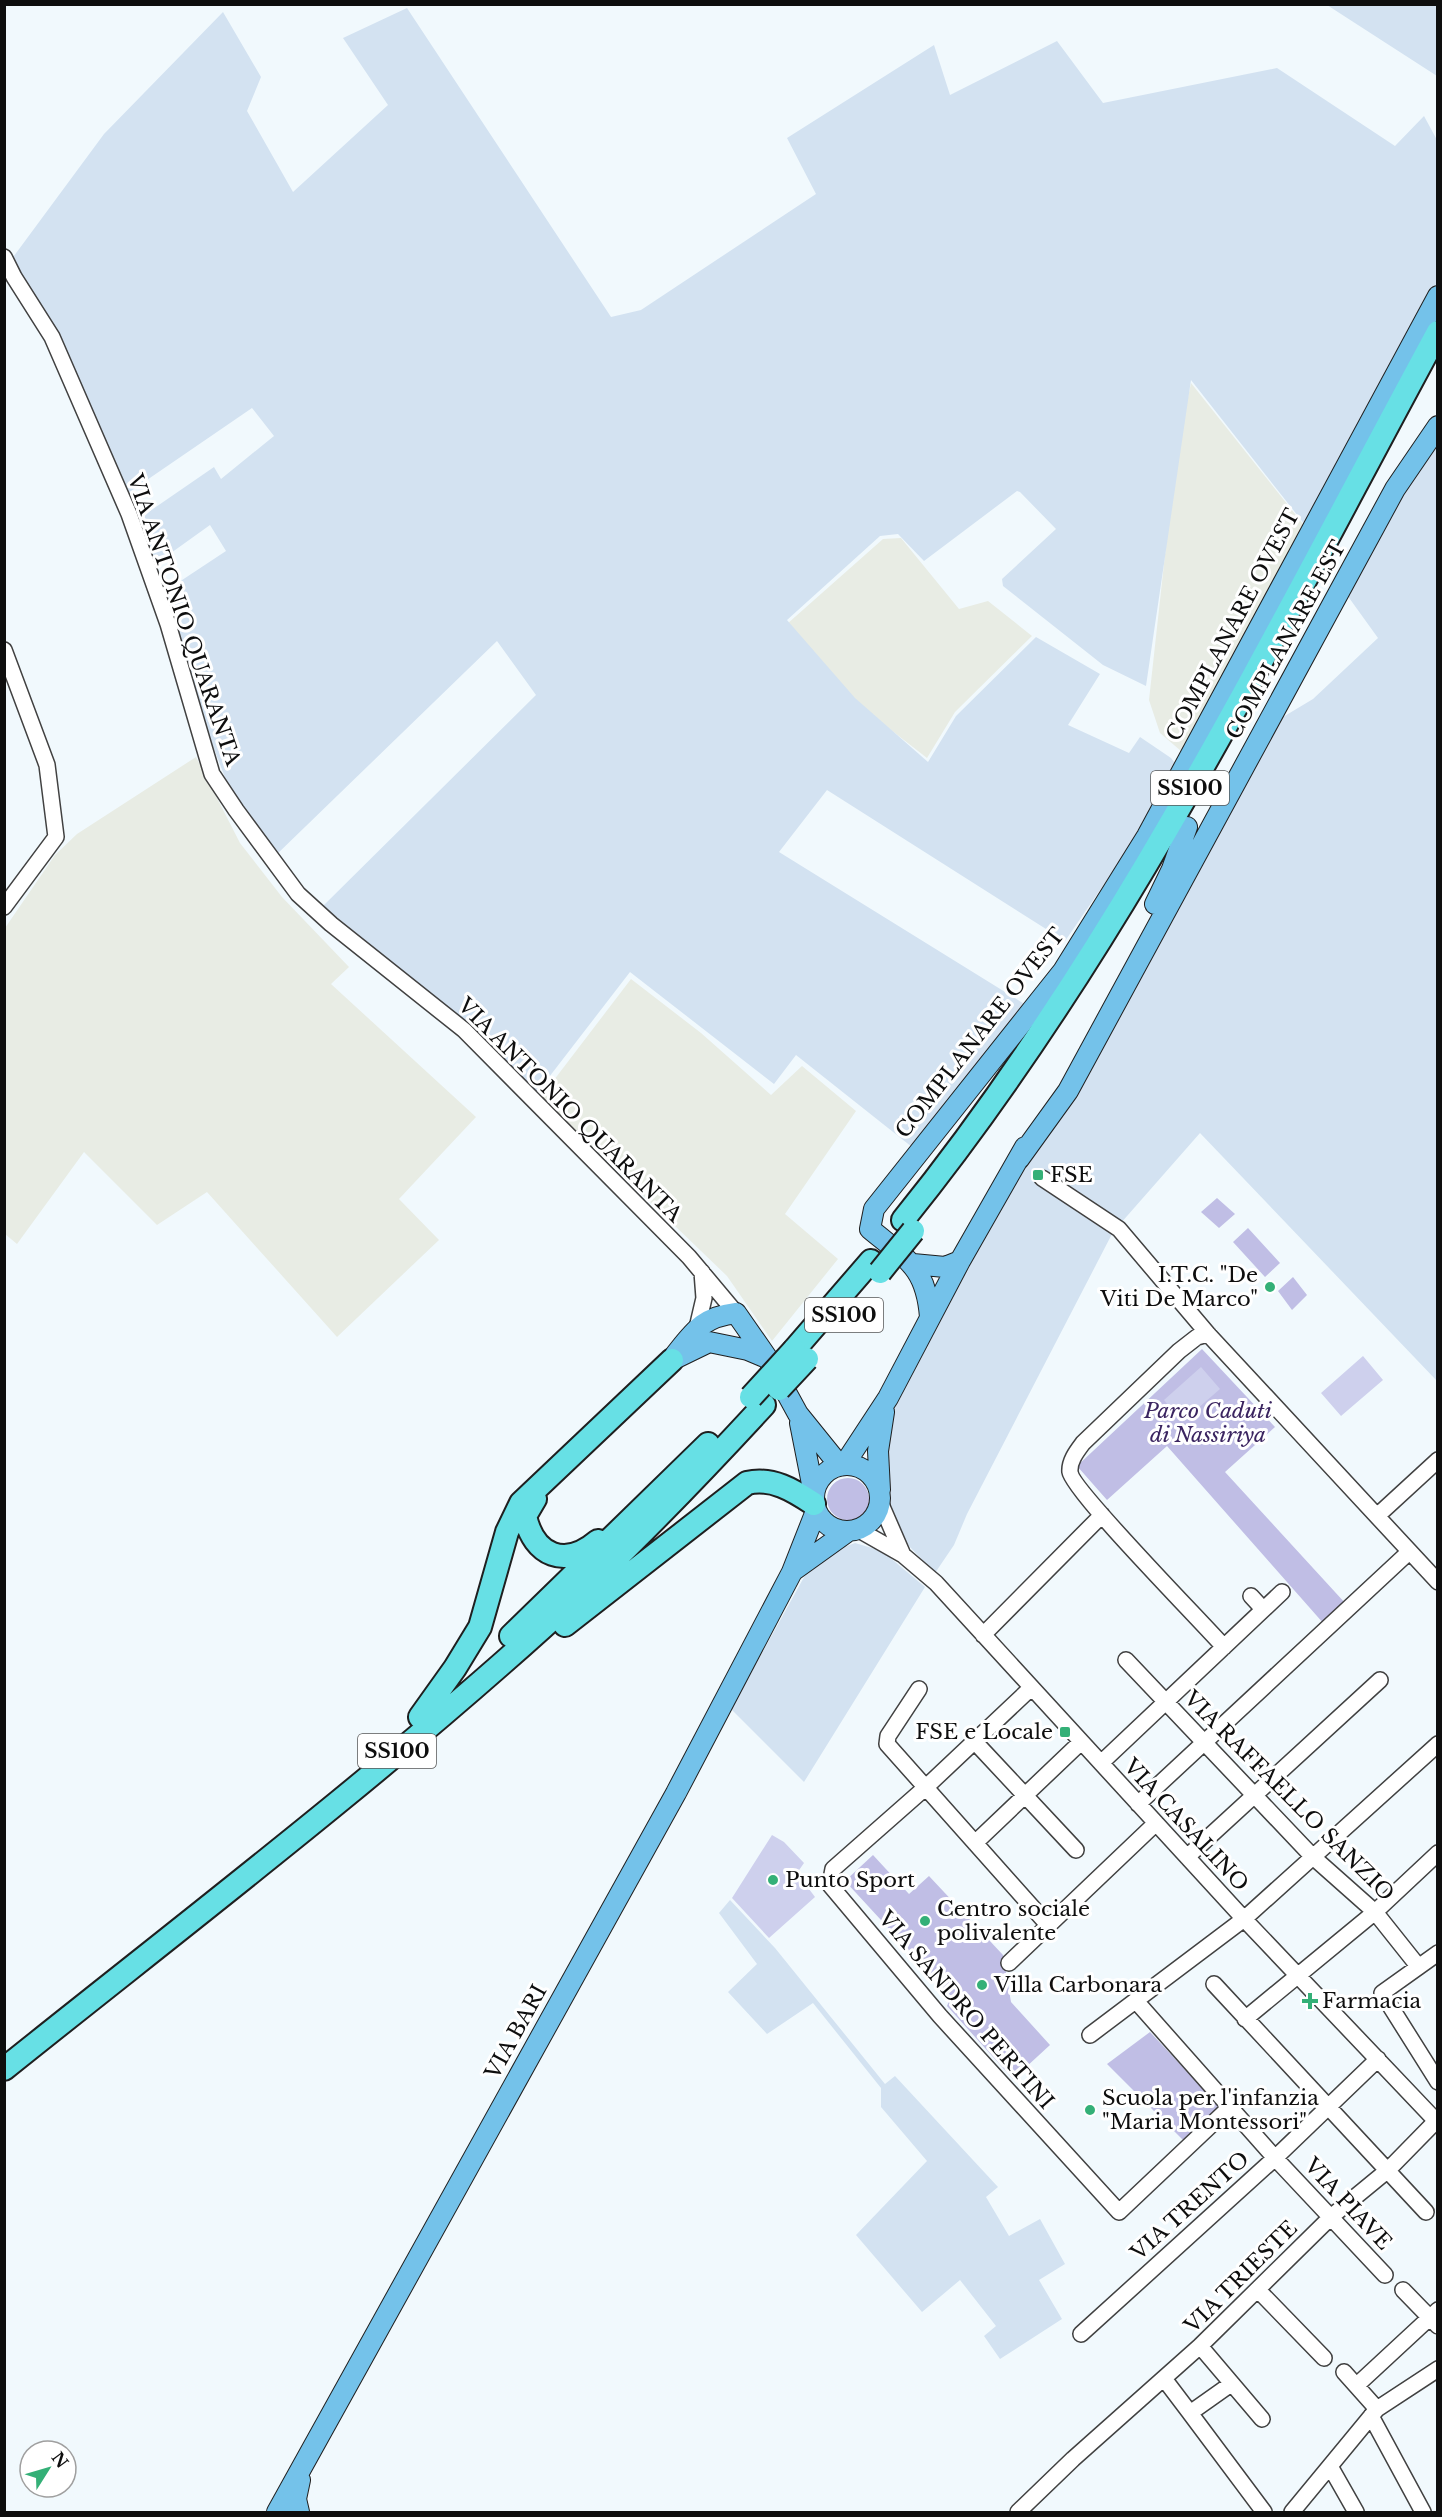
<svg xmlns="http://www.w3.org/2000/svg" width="1442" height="2517" viewBox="0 0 1442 2517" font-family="'Libre Baskerville',serif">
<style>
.industrial{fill:#e8ece4}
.farmland{fill:#d3e2f1}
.green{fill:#c0bee5}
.pitch{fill:#ced0ed}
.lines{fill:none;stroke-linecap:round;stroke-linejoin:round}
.minor-casing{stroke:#414141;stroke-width:18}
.major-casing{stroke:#1f1f1f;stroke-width:22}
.highway-casing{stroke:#1f1f1f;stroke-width:26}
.minor{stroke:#fff;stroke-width:15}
.major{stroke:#74c2ea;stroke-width:20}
.highway{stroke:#67e0e5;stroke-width:22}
.highway-bridge-casing{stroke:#1f1f1f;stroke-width:26;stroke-linecap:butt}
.highway-bridge{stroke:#67e0e5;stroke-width:22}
.poi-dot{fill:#34b077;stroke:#fff;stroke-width:2}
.labels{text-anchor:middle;stroke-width:6;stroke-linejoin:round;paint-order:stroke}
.shield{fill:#fff;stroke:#565656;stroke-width:1.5}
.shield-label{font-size:20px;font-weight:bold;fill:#0e0e0e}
.street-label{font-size:21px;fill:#0e0e0e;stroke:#fff}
.poi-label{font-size:21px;fill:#0e0e0e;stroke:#fff;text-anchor:start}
.park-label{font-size:21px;font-style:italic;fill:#3b2560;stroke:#fff}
</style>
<rect width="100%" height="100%" fill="#f1f9fd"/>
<path class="industrial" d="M1191,383L1303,524L1181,751L1160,733L1149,700L1176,455Z
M901,538L959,609L988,601L1032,636L955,712L927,758L859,705L787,624L883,539Z
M196,757L240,843L282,897L349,967L331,984L476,1117L399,1199L439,1240L337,1337L207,1192L157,1225L84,1152L17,1244L5,1234V928L55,855L77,834Z
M631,979L701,1033L771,1095L802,1066L856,1111L785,1214L838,1259L772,1341L727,1276L541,1097Z"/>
<path class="farmland" d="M1327,5H1437V76Z
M407,8L611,317L641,310L816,194L787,138L934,45L950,95L1057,41L1103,103L1277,68L1395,146L1424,116L1437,140V284L1309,530L1191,380L1146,686L1103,665L1003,586L1002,579L1056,529L1020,492L1017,491L924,561L898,534L880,536L787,620L855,698L928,762L956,716L1036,637L1100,674L1068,725L1129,753L1140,737L1171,758L1177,766L1140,832L1065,941L827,790L779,852L1026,1005L912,1147L796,1055L774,1084L630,972L536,1094L422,986L323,906L536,695L497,641L274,857L229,788L192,691L167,590L226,551L210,525L157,563L137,520L214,467L221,479L274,436L252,408L125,495L11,260L104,134L223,12L261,77L247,111L293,192L388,105L343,38Z
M1437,435V1381L1200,1133L1113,1232L967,1514L954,1545L935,1573L909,1546L889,1507L883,1475L893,1399L1018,1169L1086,1079L1278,720L1313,699L1378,638L1347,595Z
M855,1543L882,1551L925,1587L804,1782L731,1709L808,1570L830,1552Z
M730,1900L775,1948L885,2084L895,2076L998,2187L986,2197L1009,2236L1040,2219L1065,2264L1039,2280L1062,2319L1000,2359L984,2336L996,2326L960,2280L922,2312L856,2235L927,2161L881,2107V2088L813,2003L767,2034L728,1992L757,1964L719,1913Z"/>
<path class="green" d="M1217,1198L1235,1214L1219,1228L1201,1212Z
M1248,1228L1280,1263L1265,1277L1233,1242Z
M1293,1277L1307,1295L1292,1310L1278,1291Z
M1202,1349L1275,1427L1225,1472L1346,1604L1324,1624L1167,1446L1107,1500L1077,1466Z
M827 1499a21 21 0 1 1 42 0a21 21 0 1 1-42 0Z
M873,1855L909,1894L929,1876L1003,1955L1011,2002L1050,2045L1013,2079L947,2006L951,1996L845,1881Z
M1150,2032L1221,2108L1185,2142L1107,2064Z"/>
<path class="pitch" d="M1363,1356L1383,1380L1341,1416L1321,1393Z
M1201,1367L1220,1389L1182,1422L1164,1400Z
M772,1835L784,1842L804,1863L797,1873L815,1897L769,1938L732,1898Z"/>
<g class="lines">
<g class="minor-casing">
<path id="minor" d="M4,257L14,277L52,337L129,514L168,624L212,774L236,810L298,894L331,924L464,1030L689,1257L736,1313
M4,650L47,765L56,837L4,907
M1042,1178L1119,1229L1208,1334L1438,1582
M697,1328L704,1298L702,1272
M1208,1334L1197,1337L1179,1351L1083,1443C1077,1451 1069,1461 1070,1472C1072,1490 1203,1623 1224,1647
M880,1502L903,1555
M1377,1516L1438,1460
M859,1530L903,1555L936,1583L1244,1919L1438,2123
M1251,1596L1263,1609
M983,1635L1102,1515
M1126,1660L1313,1857L1375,1912L1418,1966
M1031,1688L925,1788L833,1869L830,1885L940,2016L1119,2212L1229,2108
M919,1689L888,1736L887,1744L1049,1926
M975,1742L1076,1850
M1101,1763L1282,1592
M1138,1804L1409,1552
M975,1843L1081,1742
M1187,1857L1380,1680
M1438,1953L1382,1993L1438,2082
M1009,1963L1156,1823
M1214,1984L1426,2212
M1136,2001L1275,2158L1385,2275
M1245,2019L1375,1912L1438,1853
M1090,2035L1244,1919L1438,1744
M1258,2290L1324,2358
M1403,2290L1438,2326
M1081,2334L1275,2158L1378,2059
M1200,2346L1262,2419
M1344,2372L1377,2409
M1165,2380L1190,2413L1231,2384
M1357,2385L1438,2310
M1190,2413L1264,2512
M1371,2416L1423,2512
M1331,2468L1356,2512
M1018,2512L1073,2459L1200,2346L1332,2216L1388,2170L1436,2121
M1292,2512L1377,2409L1438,2369"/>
</g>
<g class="major-casing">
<path id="major" d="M1155,904L1172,869L1187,827
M1019,1159L1068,1091L1395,489L1438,426
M913,1264L945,1267L960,1261
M736,1313L768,1359L798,1414L840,1466
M930,1317C926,1266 906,1259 870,1229L874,1209L1063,971L1147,836L1438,296
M675,1355C695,1330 703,1317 736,1313
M672,1360L709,1342L748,1350L767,1358
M800,1423L814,1494
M814 1498a33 33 0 1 1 66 0a33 33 0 1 1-66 0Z
M844,1465L888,1398L960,1261L1025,1147
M880,1490L878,1451L884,1412
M794,1570L847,1532
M277,2512L676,1793L792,1572L816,1511
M299,2512L296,2499L300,2480"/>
</g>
<g class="highway-casing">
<path id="highway" d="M903,1220C1121,950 1273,636 1438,332
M794,1350L871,1261
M535,1499L525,1516C534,1556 565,1569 598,1541
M565,1625L747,1483C772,1477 793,1490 814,1504
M511,1636L708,1444
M420,1717L455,1668L480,1627L507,1532L521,1503L672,1360
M4,2069C185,1924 370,1783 542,1628C620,1558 693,1482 764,1405"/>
</g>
<use href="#minor" class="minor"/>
<use href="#major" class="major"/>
<use href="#highway" class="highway"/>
<g class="highway-bridge-casing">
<path id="highway-bridge" d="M880,1272L913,1231
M779,1389L807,1359
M751,1397L794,1350"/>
</g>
<use href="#highway-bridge" class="highway-bridge"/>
</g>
<g class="poi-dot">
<rect x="1032" y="1169" width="12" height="12" rx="3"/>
<circle cx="1270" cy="1287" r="6"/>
<rect x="1059" y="1726" width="12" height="12" rx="3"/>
<circle cx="773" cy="1880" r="6"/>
<circle cx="925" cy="1921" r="6"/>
<circle cx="982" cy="1985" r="6"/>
<path d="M1307 1992h6v6h6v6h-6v6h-6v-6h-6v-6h6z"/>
<circle cx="1090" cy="2110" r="6"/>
</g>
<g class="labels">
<g class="shield">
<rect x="1151" y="771" width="78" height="34" rx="4.5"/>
<rect x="805" y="1298" width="78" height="34" rx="4.5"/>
<rect x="358" y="1734" width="78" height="34" rx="4.5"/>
</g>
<g class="shield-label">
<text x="1190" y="795">SS100</text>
<text x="844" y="1322">SS100</text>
<text x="397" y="1758">SS100</text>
</g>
<g class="street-label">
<text transform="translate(184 620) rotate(71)" y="7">VIA ANTONIO QUARANTA</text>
<text transform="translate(1233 625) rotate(-62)" y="7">COMPLANARE OVEST</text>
<text transform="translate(1286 640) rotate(-61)" y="7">COMPLANARE EST</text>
<text transform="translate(980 1033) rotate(-52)" y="7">COMPLANARE OVEST</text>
<text transform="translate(570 1110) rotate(45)" y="7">VIA ANTONIO QUARANTA</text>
<text transform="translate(1289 1796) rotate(45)" y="7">VIA RAFFAELLO SANZIO</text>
<text transform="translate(1186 1825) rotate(47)" y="7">VIA CASALINO</text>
<text transform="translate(966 2010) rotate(49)" y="7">VIA SANDRO PERTINI</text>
<text transform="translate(516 2032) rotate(-61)" y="7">VIA BARI</text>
<text transform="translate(1348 2204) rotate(47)" y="7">VIA PIAVE</text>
<text transform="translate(1190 2206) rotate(-42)" y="7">VIA TRENTO</text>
<text transform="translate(1241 2277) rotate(-45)" y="7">VIA TRIESTE</text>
</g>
<g class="poi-label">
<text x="1050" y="1182">FSE</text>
<text x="1258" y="1282" text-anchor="end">I.T.C. "De<tspan x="1258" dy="24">Viti De Marco"</tspan></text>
<text x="1053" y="1739" text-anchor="end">FSE e Locale</text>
<text x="785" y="1887">Punto Sport</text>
<text x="937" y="1916">Centro sociale<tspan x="937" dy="24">polivalente</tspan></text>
<text x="994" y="1992">Villa Carbonara</text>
<text x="1322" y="2008">Farmacia</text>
<text x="1102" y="2105">Scuola per l'infanzia<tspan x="1102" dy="24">"Maria Montessori"</tspan></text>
</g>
<g class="park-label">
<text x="1208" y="1418">Parco Caduti<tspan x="1208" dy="24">di Nassiriya</tspan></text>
</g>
</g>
<rect width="1442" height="2517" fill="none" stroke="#0e0e0e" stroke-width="12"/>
<g transform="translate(48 2469) rotate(53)"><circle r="28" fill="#ffffff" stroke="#9f9f9f" stroke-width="1.5"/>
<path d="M0-4.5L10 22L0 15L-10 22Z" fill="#34b077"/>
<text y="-9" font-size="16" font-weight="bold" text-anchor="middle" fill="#0e0e0e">N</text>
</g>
</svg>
